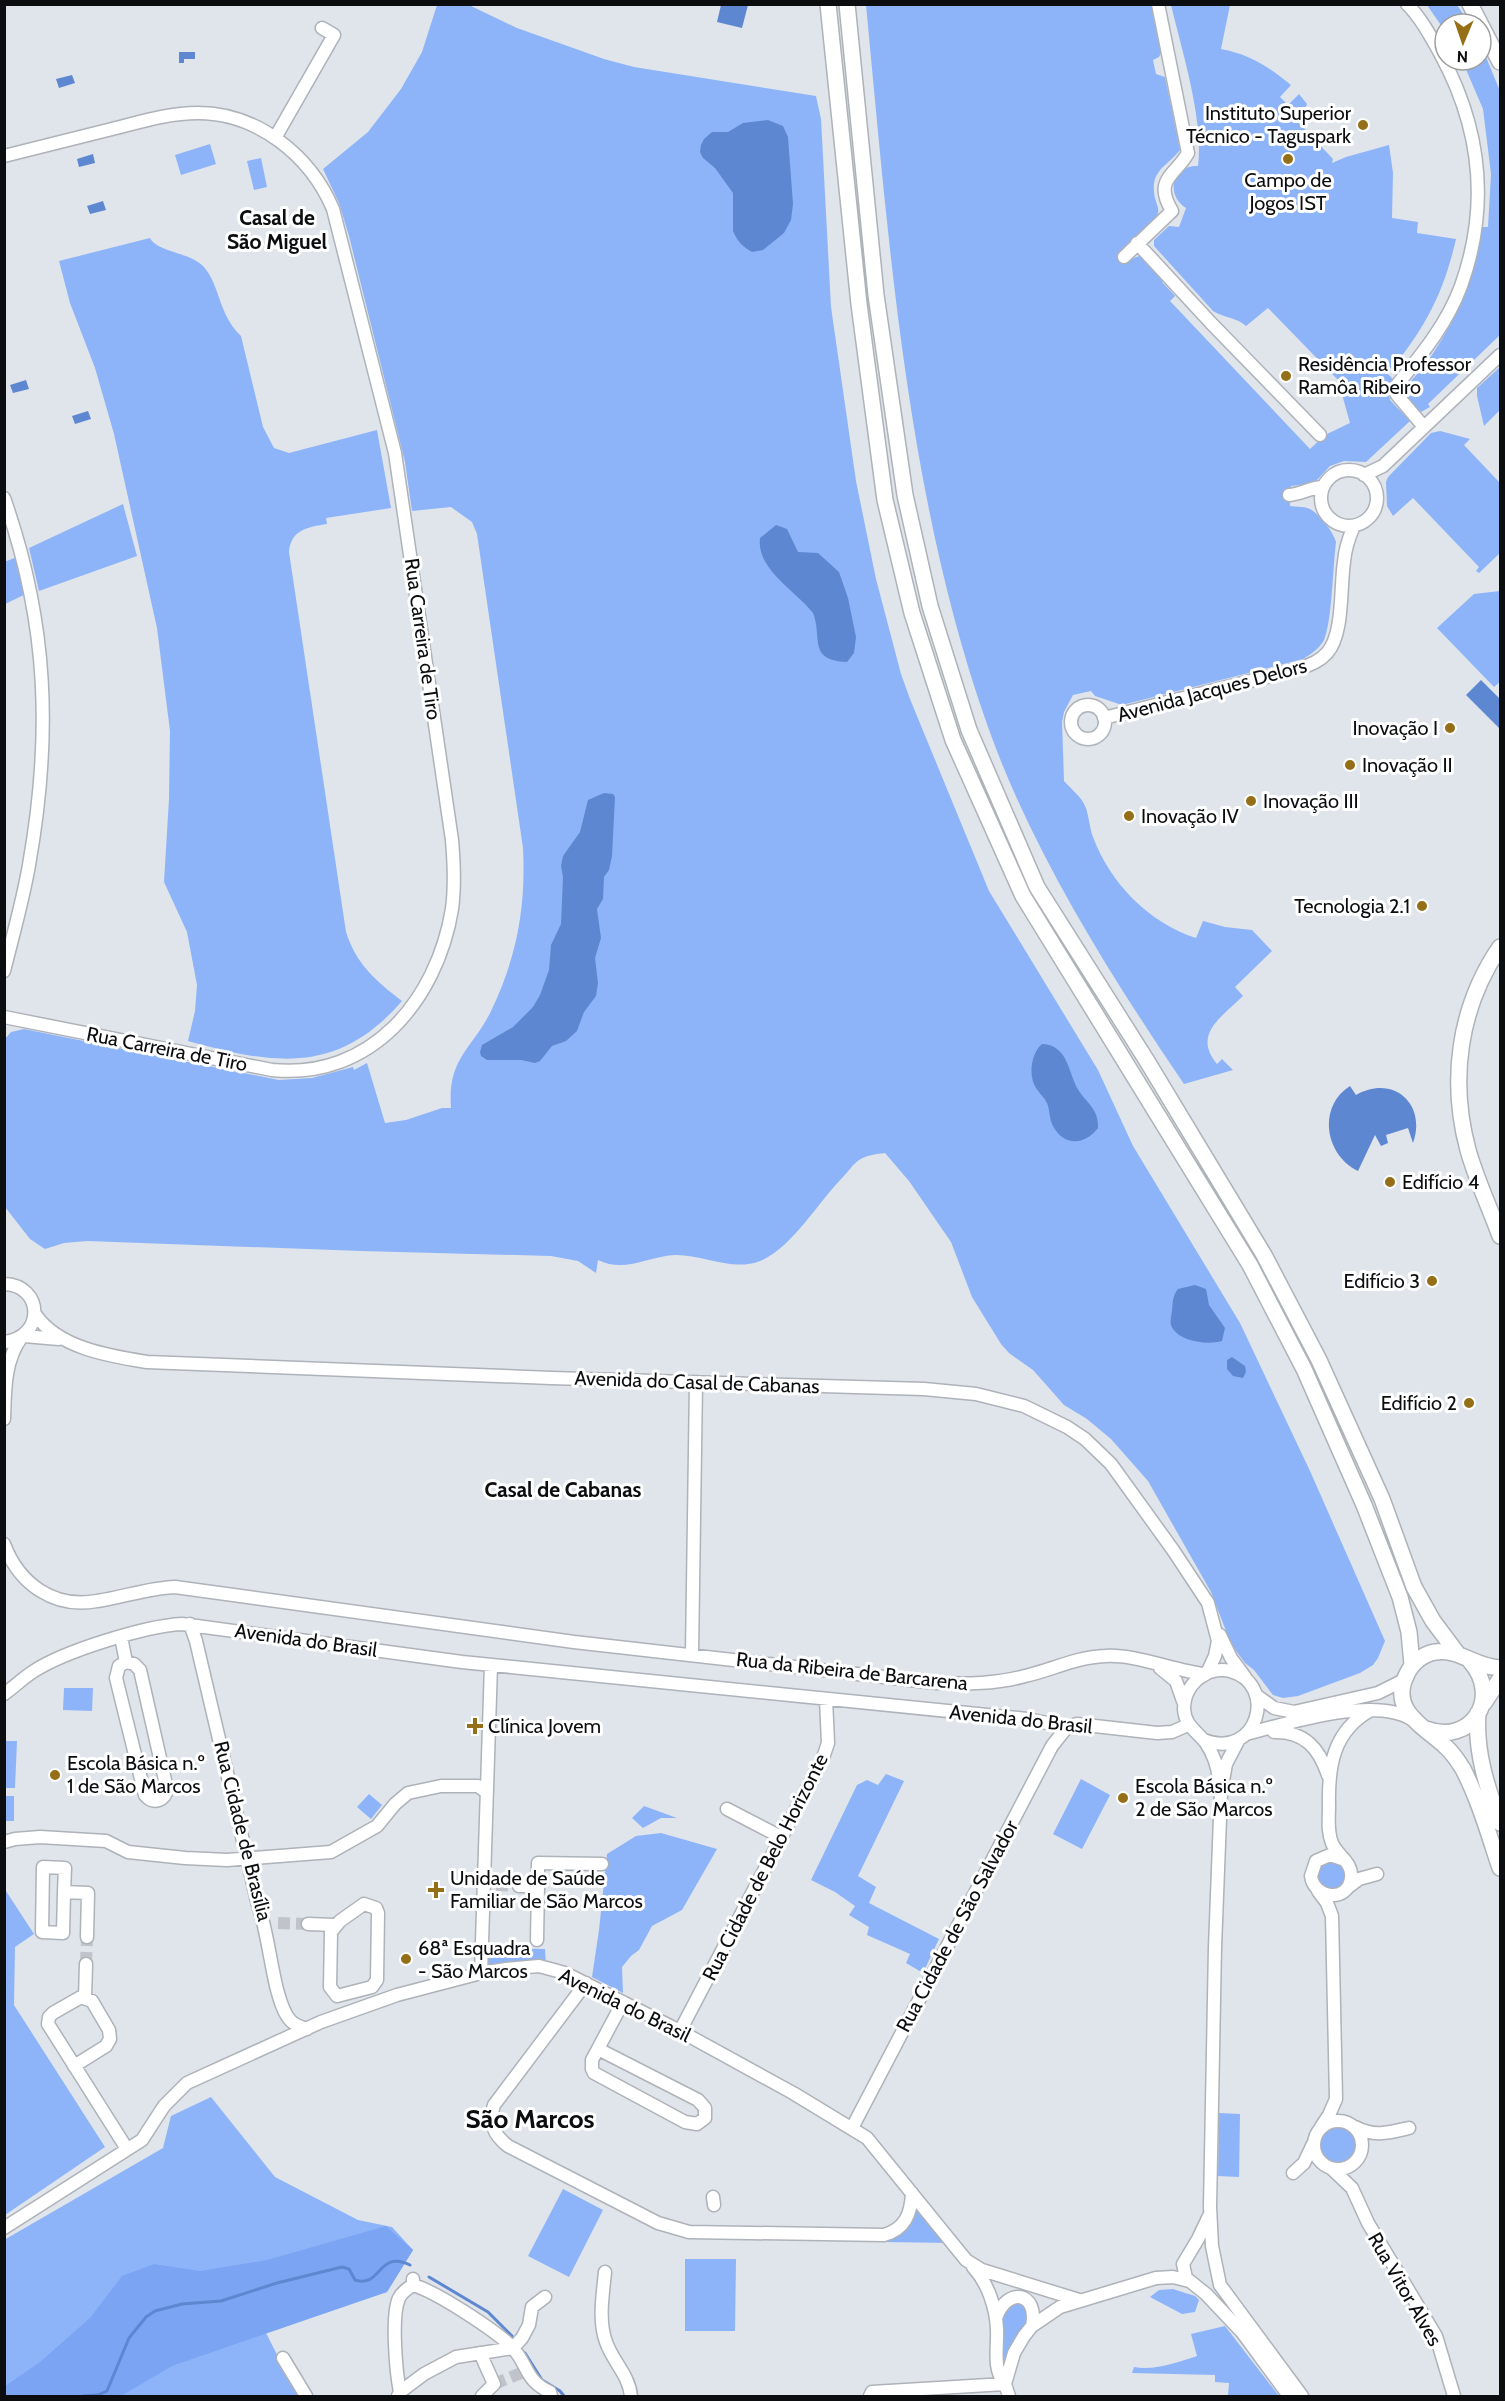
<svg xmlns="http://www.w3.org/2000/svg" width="1505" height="2401" viewBox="0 0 1505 2401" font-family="Cabin,sans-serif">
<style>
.green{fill:#8db4f9}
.forest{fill:#7ba5f2}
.water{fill:#5e87d1}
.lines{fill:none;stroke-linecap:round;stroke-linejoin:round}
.stream{stroke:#5e87d1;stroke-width:3}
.minor-tunnel{stroke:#c0c4ca;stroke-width:12;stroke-dasharray:12 6;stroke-linecap:butt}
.minor-casing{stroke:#aeb2b9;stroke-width:15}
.major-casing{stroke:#aeb2b9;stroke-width:18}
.minor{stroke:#fff;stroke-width:12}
.major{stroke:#fff;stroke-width:15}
.poi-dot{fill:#956e18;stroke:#fff;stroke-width:2}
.labels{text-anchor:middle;stroke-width:6;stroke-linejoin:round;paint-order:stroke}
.poi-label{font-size:20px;fill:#0c0d0f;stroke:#fff;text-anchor:start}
.street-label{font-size:20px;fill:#0c0d0f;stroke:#fff}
.neighbourhood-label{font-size:21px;font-weight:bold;fill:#0c0d0f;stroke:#fff}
.district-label{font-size:26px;font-weight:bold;fill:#0c0d0f;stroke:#fff}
</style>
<rect width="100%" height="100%" fill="#e0e4eb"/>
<path class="green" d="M437,5H469L517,28L604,59L634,67L816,96L821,119L831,307L856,481L876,579L901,674L910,699L989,891L1098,1070L1133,1146L1240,1323L1310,1471L1385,1641L1378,1658L1373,1665L1360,1673L1298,1696L1283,1698L1273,1695L1254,1670L1245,1663L1231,1644L1211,1592L1148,1481L1111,1439L1087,1419L1064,1405L1033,1370L1009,1353L1001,1344L972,1297L951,1242L909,1181L885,1153C877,1154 867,1155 859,1160C853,1164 848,1172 843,1177C819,1201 791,1249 760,1261C732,1272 702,1254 674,1255C647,1257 624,1273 598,1260L596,1273L578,1261L551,1256L361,1251L87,1241L64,1243L45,1249L30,1239L5,1207L4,1040L11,1032L24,1029L279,1080L312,1078L353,1067L354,1070L367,1063L385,1123L406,1120L442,1108H451C447,1057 474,1048 492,1009C517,956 526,907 523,848L477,534L472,522L451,507L412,511L405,462L349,236L339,203L323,169L368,132L401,89L422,52Z
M866,5H1151L1161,53L1159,57L1153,60L1156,74L1165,77L1180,150C1167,167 1149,170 1155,198C1157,206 1160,209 1157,216L1120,251L1129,260L1139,256L1145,259L1164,279L1162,282L1175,296L1170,301L1310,449L1325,435L1350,423L1338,380L1268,308L1246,326C1236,317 1224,318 1213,311L1154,246V240L1169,226L1179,227L1186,208C1165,195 1172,165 1198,166C1204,120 1182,51 1171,5H1230L1221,49C1249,54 1269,67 1291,85L1280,97L1288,105L1299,94L1307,104L1299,123L1333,159L1332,163L1346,157L1389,145L1393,173L1392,218L1418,222L1417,233L1456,239C1443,296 1424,329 1388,374L1394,380L1388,388L1390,400L1410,421L1366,462L1344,461L1330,466L1317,480L1308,484L1291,486L1290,506C1297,507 1307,506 1313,511C1322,517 1333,532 1336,542C1333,564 1332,623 1324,640C1319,649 1311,654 1303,659L1122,705L1095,696L1091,691L1073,695L1064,712L1062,722L1064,781C1070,788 1078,794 1083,802C1089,811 1089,827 1093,837C1110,883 1149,923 1196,938L1203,921L1225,927L1252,930L1272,951L1235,987L1243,996C1222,1017 1192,1034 1217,1064L1222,1059L1233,1070L1184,1084C1110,975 1032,851 988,727C907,499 889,245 866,5Z
M1427,5H1457L1470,24H1445V31Z
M1481,45L1500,91V335L1428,404L1430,407L1421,412L1404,395V388C1446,348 1473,284 1480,227H1488L1491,174L1483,109L1462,60H1481Z
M210,144L216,164L181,175L175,155Z
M261,158L267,187L254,190L247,161Z
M150,238C157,252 189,252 203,266C220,284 218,314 241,336L263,427L274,448L289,453L377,430L391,508L326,518L327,524C307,527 291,530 289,552L346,932C356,964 376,981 402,1001C338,1075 274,1065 188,1041L195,1011L197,985L187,932L164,882L169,799L170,731L157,628L114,434L95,368L70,303L59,261Z
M1500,367V410L1484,426L1477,396V388Z
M1440,431L1470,439L1464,445L1500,483V553L1479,573L1476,571L1479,567L1413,498L1393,516L1387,506L1386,482L1388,477L1431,433Z
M123,504L137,556L39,591L29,548Z
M17,557L28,593L5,604L4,562Z
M1500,591V682L1494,687L1437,628L1474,594Z
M64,1688H93L92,1711L63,1710Z
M5,1741H17L15,1788H5Z
M886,1774L904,1781L858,1876L876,1887L869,1903L939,1939L923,1973L906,1963L910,1954L867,1935L869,1927L849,1915L855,1906L835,1892L811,1880L857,1785L867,1780L878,1785Z
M1081,1779L1110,1795L1082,1849L1053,1834Z
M369,1794L382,1805L371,1819L357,1807Z
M5,1796H14V1821H5Z
M644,1806L677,1818H661L643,1828L632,1818Z
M661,1833L717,1849L682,1910L652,1926L639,1950L631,1956L622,1967L623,1993L592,1977L599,1930L607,1854L636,1836Z
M1317 1875a14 14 0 1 1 28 0a14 14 0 1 1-28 0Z
M4,1888L34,1934L15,1947L14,2005L105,2147L5,2215Z
M486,1948L545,1949L546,1965L485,1973Z
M211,2097L275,2177L358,2220L392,2227L413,2250L387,2292L265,2331L298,2396H5L4,2240L163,2148L171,2116Z
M1219,2113L1240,2114L1239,2177L1218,2176Z
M1320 2145a18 18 0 1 1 36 0a18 18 0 1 1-36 0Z
M563,2189L603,2210L569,2277L528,2256Z
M912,2193L952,2243L884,2242V2235L898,2229Z
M685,2259H736L735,2331H685Z
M1173,2289L1195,2296L1199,2300L1195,2312L1182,2314L1150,2297L1159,2290Z
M1021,2300L1030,2315L1004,2377L1000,2352L1003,2306Z
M1225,2326L1279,2396H1228L1229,2383L1215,2382V2375L1132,2373L1134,2367C1155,2371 1178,2362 1197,2356L1191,2334Z"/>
<path class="forest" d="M386,2226L413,2250L387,2292L172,2366L121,2396H5V2386L40,2362L90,2318L122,2276L154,2264L200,2271L267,2260Z"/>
<path class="water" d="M721,5H748L742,28L717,22Z
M179,52H195V59H184V63H179Z
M72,75L75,83L59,88L56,79Z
M768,120L783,126L788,137L793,204L791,220L784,233L763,250L752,252C743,247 737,241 733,231V193L715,168L703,158L700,152L701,145L704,139L712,132H728L743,123Z
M93,154L95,163L79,167L77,159Z
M103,201L106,210L90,214L87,206Z
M26,380L29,389L13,393L10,385Z
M88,411L91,419L75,424L72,416Z
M776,525L787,529L798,552L818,553L839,572L848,598L856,637L854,653L847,662C807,660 823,638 813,613C796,591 756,569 760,538Z
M1481,680L1500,699V729L1466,695Z
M604,793L613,794L615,797L612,856L609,870L604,877L603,899L597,909L601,938L595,958L598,983L596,996L584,1012L577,1031L566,1041L552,1046L540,1061L535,1063L521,1060H487L481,1056L480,1052L482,1045L513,1027L533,1007L540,995L549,970L551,945L561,924L563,877L561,866L563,856L580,832L588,800Z
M1042,1044C1069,1045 1068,1074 1079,1091C1088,1104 1099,1110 1098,1128C1085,1145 1064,1147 1053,1126C1049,1119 1050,1110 1047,1103C1044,1097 1039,1093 1036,1088C1028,1076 1031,1053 1042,1044Z
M1350,1086L1356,1095C1393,1074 1427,1104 1413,1143L1408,1128L1386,1135L1388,1143L1381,1146L1375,1135L1358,1171C1325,1155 1317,1107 1350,1086Z
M1195,1285L1206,1289L1209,1305L1225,1328L1222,1341C1208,1345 1182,1342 1173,1329C1169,1324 1171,1318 1172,1311C1173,1302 1172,1297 1178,1289Z
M1232,1357L1245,1366L1246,1372L1243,1378L1233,1376L1227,1369V1360Z"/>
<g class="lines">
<path class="stream" d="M429,2277L488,2312L512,2336
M525,2353L542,2380L560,2391L564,2396
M83,2396L98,2395L107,2391L129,2338L146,2317L155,2311L182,2304L221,2301L277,2283L342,2267L349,2269L355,2280C381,2289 378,2249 410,2265"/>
<path class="minor-tunnel" d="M496,1885L519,1886
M278,1923L308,1924
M86,1964L87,1937
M494,2384L526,2371"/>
<g class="minor-casing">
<path id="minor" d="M1407,4C1421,18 1431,37 1440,53C1481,128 1490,205 1461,286C1447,324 1422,354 1397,385V395L1424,427
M275,138L334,35L322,28
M4,156C40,147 76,138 112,129C140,122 168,113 198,113C257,113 310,155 333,209L395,453L452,840C454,863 455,887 452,909C437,1000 371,1080 272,1070L4,1017
M1137,243L1211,323L1320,435
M1124,257L1172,211C1153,179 1175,176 1188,153L1158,4
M1321 498a28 28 0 1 1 56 0a28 28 0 1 1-56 0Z
M1364,475L1383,466L1500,355
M1289,495C1302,494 1311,487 1323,487
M4,498C48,623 52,735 29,865C23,900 13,935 4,971
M1071 722a17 17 0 1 1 34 0a17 17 0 1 1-34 0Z
M1104,718L1298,669C1309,665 1319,662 1327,653C1344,634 1340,587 1344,562C1345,549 1349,537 1354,526
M4,1284C44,1285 45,1338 4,1342
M35,1314C58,1348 109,1356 147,1362L551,1378L924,1389L976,1394L1024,1406L1067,1427L1085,1439L1111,1464L1173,1550L1208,1603L1218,1641L1215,1656L1207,1673
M24,1336L59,1339
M4,1419C5,1391 4,1362 21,1338
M4,1544C19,1584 54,1609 97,1601C124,1597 148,1588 175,1587L574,1642L937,1683C967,1684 996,1684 1025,1676C1052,1670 1076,1657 1105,1656C1136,1654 1172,1670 1204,1674
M190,1624L196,1641L258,1905C270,1937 272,1991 287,2016C292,2024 298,2026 307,2029
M1220,1635L1231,1658L1245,1677
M121,1637L126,1662
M692,1654L696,1382
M126,1662L134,1664L140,1670L167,1789C165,1801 153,1805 145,1795L116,1678L119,1666Z
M1160,1668L1176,1681L1183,1701
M4,1694C14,1687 23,1678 34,1671C65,1651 145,1626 182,1624L462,1662L1027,1719L1067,1727L1077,1724L1157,1733L1172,1732L1188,1725
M1256,1695L1274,1708L1294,1712L1378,1693L1404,1680
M1274,1732C1304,1731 1319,1748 1328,1775
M1246,1734C1289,1723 1375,1695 1413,1720
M1239,1739L1226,1764L1221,1792L1215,1947L1210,2207L1212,2246L1220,2285L1302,2396
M1204,1740C1258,1761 1279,1684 1230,1671C1222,1669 1211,1670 1204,1675C1191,1682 1184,1695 1184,1709C1185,1726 1197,1731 1206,1743C1214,1755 1218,1767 1219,1781
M727,1809L781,1837
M4,1842L15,1839L40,1837L106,1841L128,1852L185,1858L227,1860L331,1852L377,1826L395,1804L408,1793L441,1786H478L486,1792
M1345,1860L1330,1855L1316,1861L1311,1876C1314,1899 1348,1903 1351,1878C1353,1862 1337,1856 1332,1843C1327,1831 1329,1818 1329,1806C1328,1766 1333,1731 1371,1710
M519,1886H538V1863L602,1864
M1347,1888L1359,1879L1377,1874
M1318,1891L1327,1903L1332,1916L1336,2099L1329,2115L1321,2127
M64,1892L63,1933L42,1932L43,1867L65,1868L64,1892L88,1893L87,1937
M364,1904L376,1908L378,1913L377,1980L372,1987L337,1996L330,1987L331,1932L340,1921Z
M308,1924L335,1925
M537,1940L538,1886
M481,1973L491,1665
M586,1983L494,2105C488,2123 494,2135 508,2146L658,2223L689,2232L884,2235C905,2229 911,2214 912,2193
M85,1998L86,1964
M680,2031L823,1758L828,1743L826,1699
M598,2049L698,2100L705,2108V2118L697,2124L685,2122L594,2073L592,2069V2060L623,2002
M74,2066L106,2046L110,2039L109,2030L92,2001L81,1997L53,2013L49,2017L48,2024L127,2149
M1314 2145a24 24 0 1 1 48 0a24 24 0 1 1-48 0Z
M1355,2127C1374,2137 1388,2133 1409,2128
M852,2128L1052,1746L1067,1727
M1332,2169L1352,2188L1368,2223L1436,2336L1454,2396
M1293,2173L1304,2163L1313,2144
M713,2197L714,2205
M1209,2216L1198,2239L1183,2264L1186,2278L1206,2294L1242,2332L1289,2396
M4,2228L142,2140L164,2106L187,2083L321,2022L397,1995L481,1973L506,1969L539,1966L565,1973L680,2031L793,2093L867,2138L966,2260L982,2270L1079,2300
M973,2267C988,2283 996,2308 997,2329C998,2348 992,2368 1005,2384
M605,2272C603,2294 598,2320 606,2342C613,2362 629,2375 631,2396
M413,2285C435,2291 495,2330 512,2347C528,2364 525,2381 550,2392L551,2396
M996,2318C1007,2286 1039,2292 1032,2326
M480,2353L494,2384L482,2396
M283,2358L306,2396
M1005,2384L1014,2353L1024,2336L1032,2326L1060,2307L1156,2278L1173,2277L1189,2281
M400,2392C396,2372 391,2316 399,2298C402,2292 407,2289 413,2285V2279
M398,2396L400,2392L424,2374L456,2357L513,2348L522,2338L529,2325L532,2307L545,2297
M870,2396L872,2392L1005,2384L1009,2396"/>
</g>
<g class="major-casing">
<path id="major" d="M828,4L859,304L885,500L912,613L953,740L1023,896L1250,1265L1304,1369L1364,1505L1400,1597L1409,1632L1412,1665
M847,4L876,295L905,495L930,606L969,730L1037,887L1147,1061L1264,1255L1319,1360L1382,1499L1414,1587L1433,1621L1457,1653
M1470,4L1500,62
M1500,947C1459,1007 1449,1080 1468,1150C1476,1179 1490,1208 1500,1236
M1500,1668C1474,1667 1459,1648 1435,1652C1423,1654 1412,1663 1407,1674C1388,1710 1425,1727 1446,1747C1453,1753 1458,1761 1463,1769C1479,1800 1489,1835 1500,1868
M1484,1703L1500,1679
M1478,1713C1475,1752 1487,1787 1500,1823
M1426,1729C1472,1746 1502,1697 1470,1661"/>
</g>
<use href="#minor" class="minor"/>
<use href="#major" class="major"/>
</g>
<g class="poi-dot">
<circle cx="1363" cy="125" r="6"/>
<circle cx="1288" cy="159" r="6"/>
<circle cx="1286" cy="376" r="6"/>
<circle cx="1450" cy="728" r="6"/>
<circle cx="1350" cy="765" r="6"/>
<circle cx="1251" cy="801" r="6"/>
<circle cx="1129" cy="816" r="6"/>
<circle cx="1422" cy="906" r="6"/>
<circle cx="1390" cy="1182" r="6"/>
<circle cx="1432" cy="1281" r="6"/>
<circle cx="1469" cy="1403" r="6"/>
<path d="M472 1717h6v6h6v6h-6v6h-6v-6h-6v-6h6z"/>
<circle cx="55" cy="1775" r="6"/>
<circle cx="1123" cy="1798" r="6"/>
<path d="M433 1881h6v6h6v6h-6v6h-6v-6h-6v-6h6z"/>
<circle cx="406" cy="1959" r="6"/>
</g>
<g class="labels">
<g class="poi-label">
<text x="1351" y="120" text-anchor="end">Instituto Superior<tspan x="1351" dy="23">Técnico - Taguspark</tspan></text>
<text x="1288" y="187" text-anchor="middle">Campo de<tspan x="1288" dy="23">Jogos IST</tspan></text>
<text x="1298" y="371">Residência Professor<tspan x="1298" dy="23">Ramôa Ribeiro</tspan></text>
<text x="1438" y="735" text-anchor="end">Inovação I</text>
<text x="1362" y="772">Inovação II</text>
<text x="1263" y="808">Inovação III</text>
<text x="1141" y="823">Inovação IV</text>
<text x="1410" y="913" text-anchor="end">Tecnologia 2.1</text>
<text x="1402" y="1189">Edifício 4</text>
<text x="1420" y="1288" text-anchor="end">Edifício 3</text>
<text x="1457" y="1410" text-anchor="end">Edifício 2</text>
<text x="488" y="1733">Clínica Jovem</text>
<text x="67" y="1770">Escola Básica n.º<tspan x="67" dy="23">1 de São Marcos</tspan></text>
<text x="1135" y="1793">Escola Básica n.º<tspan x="1135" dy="23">2 de São Marcos</tspan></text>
<text x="450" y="1885">Unidade de Saúde<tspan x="450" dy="23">Familiar de São Marcos</tspan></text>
<text x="418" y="1955">68ª Esquadra<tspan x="418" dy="23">- São Marcos</tspan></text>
</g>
<g class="street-label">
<text transform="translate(423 639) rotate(82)" y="7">Rua Carreira de Tiro</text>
<text transform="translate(1212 690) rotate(-15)" y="7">Avenida Jacques Delors</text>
<text transform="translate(167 1049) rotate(11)" y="7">Rua Carreira de Tiro</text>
<text transform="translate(697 1382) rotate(2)" y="7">Avenida do Casal de Cabanas</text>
<text transform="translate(306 1640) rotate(8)" y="7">Avenida do Brasil</text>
<text transform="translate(852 1671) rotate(6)" y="7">Rua da Ribeira de Barcarena</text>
<text transform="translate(1021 1719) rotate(6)" y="7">Avenida do Brasil</text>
<text transform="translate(243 1831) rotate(76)" y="7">Rua Cidade de Brasília</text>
<text transform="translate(765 1867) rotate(-63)" y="7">Rua Cidade de Belo Horizonte</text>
<text transform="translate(957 1926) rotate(-62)" y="7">Rua Cidade de São Salvador</text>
<text transform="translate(625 2005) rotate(26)" y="7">Avenida do Brasil</text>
<text transform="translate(1405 2289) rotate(60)" y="7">Rua Vitor Alves</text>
</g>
<g class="neighbourhood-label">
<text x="277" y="225">Casal de<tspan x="277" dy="24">São Miguel</tspan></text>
<text x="563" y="1497">Casal de Cabanas</text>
</g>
<g class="district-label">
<text x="530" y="2128">São Marcos</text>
</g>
</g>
<rect width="1505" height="2401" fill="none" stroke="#0c0d0f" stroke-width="12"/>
<g transform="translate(1463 42) rotate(182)"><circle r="28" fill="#ffffff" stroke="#9e9e9f" stroke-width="1.5"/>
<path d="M0-4.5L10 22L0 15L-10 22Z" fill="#956e18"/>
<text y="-9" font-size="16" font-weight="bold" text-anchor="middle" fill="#0c0d0f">N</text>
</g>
</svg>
